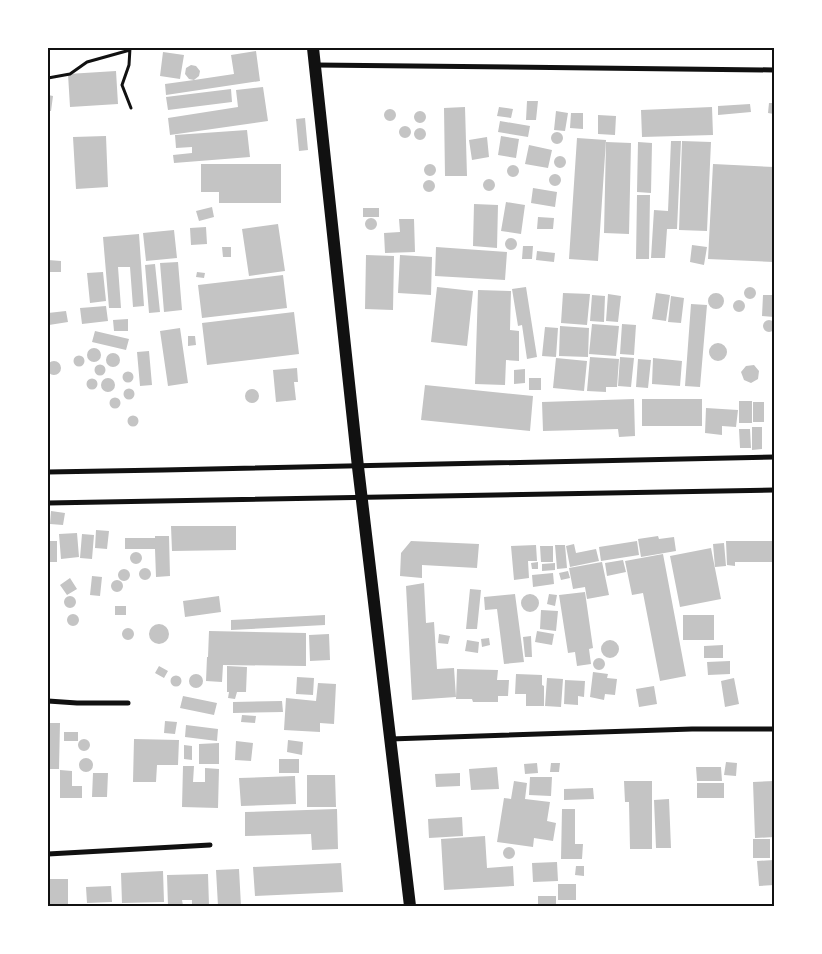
<svg xmlns="http://www.w3.org/2000/svg" width="822" height="954" viewBox="0 0 822 954" font-family="Cabin,sans-serif">
<style>
.building{fill:#c4c4c4}
.lines{fill:none;stroke-linecap:round;stroke-linejoin:round}
.path{stroke:#111;stroke-width:3}
.minor{stroke:#111;stroke-width:5}
.primary{stroke:#111;stroke-width:12}
.neatline{fill:none;stroke:#111;stroke-width:2}
</style>
<rect width="100%" height="100%" fill="#fff"/>
<path class="building" d="M256,51L260,81L166,95L165,84L194,80L189,79L185,74L186,68L191,65L196,66L200,71L199,76L194,80L234,74L231,55Z
M163,52L184,55L180,79L160,76Z
M116,71L118,104L70,107L68,74Z
M263,87L268,121L170,135L168,118L238,107L236,90Z
M231,89L232,102L168,110L166,97Z
M48,95L53,96L51,111H48Z
M527,101H538L536,120H526Z
M769,103H774V114L768,113Z
M750,104L751,112L718,115V106Z
M465,107L467,176H445L444,108Z
M499,107L513,109L511,118L497,116Z
M712,107L713,135L642,137L641,110Z
M384 115a6 6 0 1 1 12 0a6 6 0 1 1-12 0Z
M414 117a6 6 0 1 1 12 0a6 6 0 1 1-12 0Z
M556,111L568,113L565,131L554,130Z
M571,113H583V129L570,128Z
M598,115L616,116L615,135L598,134Z
M305,118L308,150L299,151L296,119Z
M500,121L530,126L528,137L498,132Z
M399 132a6 6 0 1 1 12 0a6 6 0 1 1-12 0Z
M414 134a6 6 0 1 1 12 0a6 6 0 1 1-12 0Z
M247,130L250,157L174,163L173,155L192,153V147L176,148L175,135Z
M551 138a6 6 0 1 1 12 0a6 6 0 1 1-12 0Z
M106,136L108,187L76,189L73,137Z
M501,136L519,139L516,158L498,155Z
M487,137L489,157L472,160L469,140Z
M577,138L606,140L598,261L569,259Z
M671,141H681L677,229H667L665,258H651L654,210L668,211Z
M682,141L711,142L707,231L679,230Z
M606,142L631,143L629,234L604,233Z
M638,142L652,143L651,193L637,192Z
M529,145L552,150L548,168L525,164Z
M554 162a6 6 0 1 1 12 0a6 6 0 1 1-12 0Z
M424 170a6 6 0 1 1 12 0a6 6 0 1 1-12 0Z
M201,164H281V203H219V192H201Z
M713,164L774,167V262L708,259Z
M507 171a6 6 0 1 1 12 0a6 6 0 1 1-12 0Z
M549 180a6 6 0 1 1 12 0a6 6 0 1 1-12 0Z
M483 185a6 6 0 1 1 12 0a6 6 0 1 1-12 0Z
M423 186a6 6 0 1 1 12 0a6 6 0 1 1-12 0Z
M533,188L557,192L555,207L531,203Z
M637,195H650L649,259H636Z
M506,202L525,205L521,234L501,231Z
M474,204L498,205L497,248L473,246Z
M212,207L214,217L199,221L196,211Z
M363,208H379V217H363Z
M538,217L554,218L553,229H537Z
M365 224a6 6 0 1 1 12 0a6 6 0 1 1-12 0Z
M399,219H414L415,252L385,253L384,233L400,232Z
M278,224L285,271L249,276L242,229Z
M206,227L207,244L191,245L190,228Z
M174,230L177,258L146,261L143,233Z
M139,234L144,306L133,307L130,267H118L121,308H109L103,237Z
M505 244a6 6 0 1 1 12 0a6 6 0 1 1-12 0Z
M692,245L707,247L704,265L690,262Z
M523,246H533L532,259H522Z
M222,247H231V257H223Z
M436,247L507,252L505,280L435,276Z
M537,251L555,253L554,262L536,260Z
M366,255L394,256L393,310L365,309Z
M400,255L432,257L431,295L398,293Z
M48,260L61,261V272H48Z
M178,262L182,310L164,312L160,263Z
M155,264L160,312L149,313L145,265Z
M103,272L106,301L90,303L87,273Z
M197,272L205,273L204,278L196,277Z
M283,275L287,308L202,318L198,285Z
M744 293a6 6 0 1 1 12 0a6 6 0 1 1-12 0Z
M437,287L473,291L467,346L431,342Z
M526,287L537,357L527,359L522,325L518,326L512,289Z
M478,290L511,291L510,330L519,331V361L506,360L505,385L475,384Z
M563,293L590,294L587,325L561,323Z
M656,293L670,295L666,321L652,319Z
M708 301a8 8 0 1 1 16 0a8 8 0 1 1-16 0Z
M608,294L621,296L618,322L606,321Z
M592,295L605,296L604,322L590,321Z
M763,295H774V317L762,316Z
M671,296L684,298L681,323L668,322Z
M733 306a6 6 0 1 1 12 0a6 6 0 1 1-12 0Z
M691,304L707,305L700,387L685,386Z
M106,306L108,321L82,324L80,308Z
M66,311L68,322L49,325L48,313Z
M294,312L299,354L207,365L202,323Z
M128,319V331H114L113,320Z
M763 326a6 6 0 1 1 12 0a6 6 0 1 1-12 0Z
M592,324L619,326L616,356L589,354Z
M622,324L636,325L634,355L620,354Z
M560,326L589,328L588,357L559,356Z
M545,327L558,328L556,357L542,356Z
M180,328L188,383L168,386L160,331Z
M95,331L129,339L126,350L92,342Z
M188,336H195L196,345L188,346Z
M709 352a9 9 0 1 1 18 0a9 9 0 1 1-18 0Z
M87 355a7 7 0 1 1 14 0a7 7 0 1 1-14 0Z
M149,351L152,385L140,386L137,352Z
M106 360a7 7 0 1 1 14 0a7 7 0 1 1-14 0Z
M73.5 361a5.5 5.5 0 1 1 11 0a5.5 5.5 0 1 1-11 0Z
M590,357L619,359L617,387H606V392L587,391Z
M620,357L634,358L631,387L618,386Z
M556,358L587,361L584,391L553,388Z
M653,358L682,361L680,386L652,384Z
M638,359L651,360L648,388L636,387Z
M47 368a7 7 0 1 1 14 0a7 7 0 1 1-14 0Z
M94.5 370a5.5 5.5 0 1 1 11 0a5.5 5.5 0 1 1-11 0Z
M754,365L759,371L758,379L751,383L744,380L741,372L746,366Z
M297,368L298,382H294L296,400L276,402L273,370Z
M525,369V383L514,384V370Z
M122.5 377a5.5 5.5 0 1 1 11 0a5.5 5.5 0 1 1-11 0Z
M101 385a7 7 0 1 1 14 0a7 7 0 1 1-14 0Z
M529,378H541V390H529Z
M86.5 384a5.5 5.5 0 1 1 11 0a5.5 5.5 0 1 1-11 0Z
M425,385L533,396L530,431L421,420Z
M123.5 394a5.5 5.5 0 1 1 11 0a5.5 5.5 0 1 1-11 0Z
M245 396a7 7 0 1 1 14 0a7 7 0 1 1-14 0Z
M109.5 403a5.5 5.5 0 1 1 11 0a5.5 5.5 0 1 1-11 0Z
M634,399L635,436L619,437L618,429L543,431L542,402Z
M642,399H702V426H642Z
M739,401H752V423H739Z
M753,402H764V422H753Z
M706,408L738,410L736,427L722,426V435L705,433Z
M127.5 421a5.5 5.5 0 1 1 11 0a5.5 5.5 0 1 1-11 0Z
M752,427H762V449L752,450Z
M739,429H750L751,448H740Z
M51,511L65,513L63,525L50,524Z
M171,526H236V550L172,551Z
M96,530L109,531L107,549L95,548Z
M77,533L79,557L61,559L59,534Z
M82,534L94,535L92,559L80,558Z
M155,536H169L170,576L156,577L155,549H125V538H155Z
M658,536L659,539L674,537L676,551L641,557L638,539Z
M48,541H57V562H48Z
M411,541L479,544L477,568L422,565V578L400,576L401,553Z
M637,541L639,555L601,561L599,547Z
M726,541H774V562H735V566L727,565Z
M724,543L726,566L715,567L713,544Z
M574,544L576,553L596,549L599,561L570,567L566,546Z
M536,545L537,561H528L529,578L514,580L511,546Z
M555,545H565L567,568L557,569Z
M540,546H553V562H541Z
M711,548L721,599L680,607L670,556Z
M130 558a6 6 0 1 1 12 0a6 6 0 1 1-12 0Z
M663,554L686,676L660,681L643,593L632,595L625,561Z
M623,560L626,572L607,576L605,563Z
M538,562V569H532L531,563Z
M602,562L609,595L587,599L585,587L573,589L569,568Z
M555,563V570L542,571V564Z
M139 574a6 6 0 1 1 12 0a6 6 0 1 1-12 0Z
M118 575a6 6 0 1 1 12 0a6 6 0 1 1-12 0Z
M568,571L570,578L561,580L559,573Z
M553,573L554,584L533,587L532,575Z
M92,576L102,577L100,596L90,595Z
M70,578L77,589L67,595L60,585Z
M111 586a6 6 0 1 1 12 0a6 6 0 1 1-12 0Z
M424,583L426,623L434,622L437,669L454,668L456,697L412,700L406,586Z
M470,589L481,590L477,629H466Z
M585,592L593,648L589,649L591,664L577,666L575,652L568,653L559,595Z
M515,594L524,662L504,664L497,609L485,610L484,597Z
M549,594L557,595L555,606L547,604Z
M521 603a9 9 0 1 1 18 0a9 9 0 1 1-18 0Z
M219,596L221,612L185,617L183,601Z
M64 602a6 6 0 1 1 12 0a6 6 0 1 1-12 0Z
M115,606H126V615H115Z
M541,610L558,611L556,631L540,629Z
M67 620a6 6 0 1 1 12 0a6 6 0 1 1-12 0Z
M325,615V625L231,630V620Z
M683,615H714V640H683Z
M149 634a10 10 0 1 1 20 0a10 10 0 1 1-20 0Z
M122 634a6 6 0 1 1 12 0a6 6 0 1 1-12 0Z
M209,631L306,633V666L223,665L222,682L206,681L207,657H208Z
M537,631L554,634L552,645L535,642Z
M329,634L330,660L310,661L309,635Z
M439,634L450,636L448,644L438,643Z
M531,636L532,657H525L523,637Z
M489,638L490,645L482,647L481,639Z
M601 649a9 9 0 1 1 18 0a9 9 0 1 1-18 0Z
M467,640L479,642L478,653L465,651Z
M723,645V658H704V646Z
M593 664a6 6 0 1 1 12 0a6 6 0 1 1-12 0Z
M730,661V674L708,675L707,662Z
M159,666L168,671L164,678L155,673Z
M227,666L247,667L246,692H237L235,699L228,698L229,692H227Z
M457,669L498,670L497,680H509L508,696H498V702H473L472,699H456Z
M593,672L608,674L607,678L617,679L615,695L605,694L604,700L590,697Z
M189 681a7 7 0 1 1 14 0a7 7 0 1 1-14 0Z
M516,674L542,675V685L544,686V706H526V694H515Z
M170.5 681a5.5 5.5 0 1 1 11 0a5.5 5.5 0 1 1-11 0Z
M297,677L314,678L313,695L296,694Z
M547,678L563,679L561,707L545,706Z
M734,678L739,704L725,707L721,681Z
M565,680L585,681L584,697L578,696V705L564,704Z
M318,683L336,684L334,724L320,723V732L284,730L286,698L316,701Z
M773,683L774,684V696L772,695Z
M654,686L657,704L639,707L636,689Z
M183,696L217,703L214,715L180,708Z
M282,701L283,712L233,713V702Z
M242,715L256,716L255,723L241,722Z
M165,721L177,722L175,734L164,733Z
M48,723H60L59,769H48Z
M186,725L218,729L217,741L185,737Z
M64,732H78V741H64Z
M134,739L179,740L178,765H157L156,782H133Z
M78 745a6 6 0 1 1 12 0a6 6 0 1 1-12 0Z
M288,740L303,742L302,755L287,752Z
M236,741L253,743L251,761L235,760Z
M219,743V764H199V744Z
M184,745L192,746V760L184,759Z
M79 765a7 7 0 1 1 14 0a7 7 0 1 1-14 0Z
M279,759H299V773H279Z
M726,762L737,763L736,776L724,775Z
M537,763L538,773L525,774L524,764Z
M551,763H560L559,772H550Z
M183,766H194L193,782H205V768L219,769L218,808L182,807Z
M497,767L499,789L471,790L469,769Z
M696,767H721L722,781H697Z
M60,770L72,771V786H82V798H60Z
M93,773H108L107,797H92Z
M460,773V786L436,787L435,774Z
M307,775H335L336,807H307Z
M295,776L296,804L241,806L239,778Z
M530,777H552L551,796L529,795Z
M514,781L527,783L525,799L550,802L547,821L556,823L553,841L534,838L533,847L497,842L504,798L511,799Z
M624,781H652V849H630L629,802H625Z
M774,781V837L755,838L753,782Z
M697,783H724V798H697Z
M593,788L594,799L564,800V789Z
M669,799L671,848H656L654,800Z
M337,809L338,849L312,850L311,834L245,836V812Z
M562,809H575V844H583L582,859H561Z
M462,817L463,836L429,838L428,819Z
M485,836L487,868L513,866L514,886L444,890L441,839Z
M753,839H770V858H753Z
M503 853a6 6 0 1 1 12 0a6 6 0 1 1-12 0Z
M774,860V885L759,886L757,861Z
M557,862L558,881L533,882L532,863Z
M341,863L343,892L255,896L253,867Z
M576,866H584V876L575,875Z
M239,869L241,906H218L216,870Z
M163,871L164,902L122,903L121,873Z
M208,874L209,906H192V900H182L183,906H168L167,875Z
M48,879H68V905H53V906H48Z
M558,884H576V900H558Z
M111,886L112,902L87,903L86,887Z
M538,896H556V906H538Z
M120,904L145,905L144,906H120Z"/>
<g class="lines">
<path class="path" d="M130,48L129,65L122,85L131,108
M48,78L70,74L87,62L130,50"/>
<path class="minor" d="M316,65L774,70
M48,472L163,470L774,457
M48,503L774,490
M48,701L77,703H128
M390,739L692,729H774
M48,854L210,845"/>
<path class="primary" d="M313,48L358,467L410,906"/>
</g>
<rect width="822" height="954" fill="none" stroke="#ffffff" stroke-width="98"/>
<rect x="49" y="49" width="724" height="856" class="neatline"/>
</svg>
